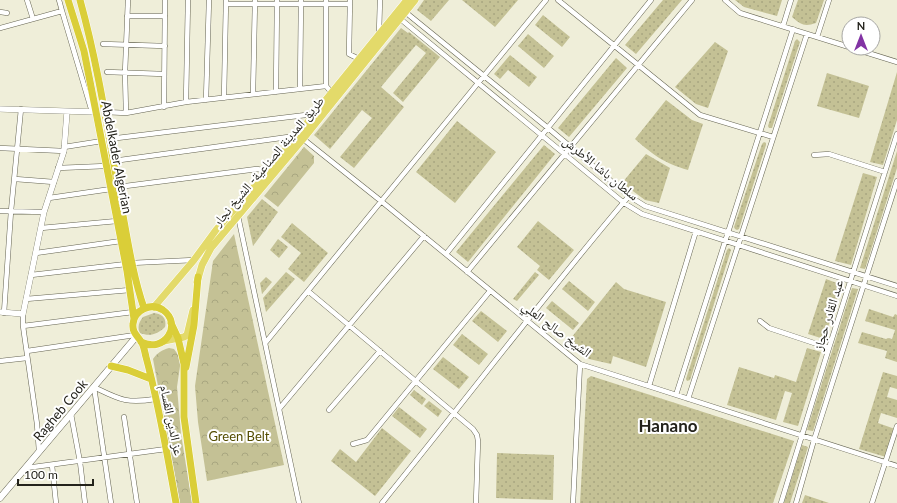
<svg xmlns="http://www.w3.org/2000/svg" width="897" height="503" viewBox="0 0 897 503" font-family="Lato,'Noto Naskh Arabic',sans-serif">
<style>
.grass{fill:url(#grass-dots)}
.park{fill:url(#park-crowns)}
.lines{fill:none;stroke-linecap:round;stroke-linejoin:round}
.minor-casing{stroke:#656452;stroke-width:5.5}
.tertiary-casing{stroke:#656452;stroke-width:6}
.secondary-casing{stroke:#656452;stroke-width:7}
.primary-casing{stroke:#fff;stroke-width:8}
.trunk-casing{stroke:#fff;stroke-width:8}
.minor{stroke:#fff;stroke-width:4.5}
.tertiary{stroke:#fff;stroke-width:5.5}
.secondary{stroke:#fff;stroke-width:6}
.primary{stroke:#e3da6a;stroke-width:7}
.trunk{stroke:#dace38;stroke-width:7}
.labels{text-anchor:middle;stroke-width:4;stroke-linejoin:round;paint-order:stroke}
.street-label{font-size:13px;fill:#23221b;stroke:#fff}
.park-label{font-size:13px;fill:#534c00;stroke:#fff}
.district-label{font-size:17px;font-weight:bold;fill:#23221b;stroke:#fff}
</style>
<defs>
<pattern id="grass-dots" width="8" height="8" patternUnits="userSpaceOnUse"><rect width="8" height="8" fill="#c4c195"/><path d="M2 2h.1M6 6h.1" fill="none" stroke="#a8a680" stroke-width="1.8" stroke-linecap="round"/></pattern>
<pattern id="park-crowns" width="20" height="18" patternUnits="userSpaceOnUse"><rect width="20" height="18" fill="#c4c195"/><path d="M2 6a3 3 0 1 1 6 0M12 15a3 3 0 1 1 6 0" fill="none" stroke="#a8a680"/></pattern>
</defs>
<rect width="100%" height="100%" fill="#efeed9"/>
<path class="grass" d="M424,0H449L431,21L417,10Z
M462,0H518L495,27Z
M663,0H682L636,54L625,45Z
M735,0H782L777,16L744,7Z
M798,0H824L816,23C805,27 801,25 792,17Z
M543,15L570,37L562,47L535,25Z
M401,28L408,33L409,32L440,57L403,102L393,93L426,53L416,45L381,87L404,107L354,168L340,157L372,118L362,110L330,149L314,135Z
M528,34L554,56L544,68L518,46Z
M797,39L800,42L772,128H769L768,126L795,41Z
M715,42L728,51L708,108L696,104L675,87Z
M510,55L537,77L529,87L508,70L500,79L494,74Z
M616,58L627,68L569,137L558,128Z
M897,72V120L883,165L870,162Z
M827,73L869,86L859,118L817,106Z
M666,100L692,120L703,124L688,170C664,163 653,155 635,139Z
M457,121L496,152L455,203L416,172Z
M764,142L766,143V145L739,229L737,230L735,229L734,227L762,144Z
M544,145L555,154L468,262L456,252Z
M897,151V168L865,269L860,268Z
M646,154L670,168L659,203L645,200L622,183Z
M863,173L877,177L851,265L835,261Z
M262,199L278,212L253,246L247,217Z
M538,221L574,250L549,280L537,270L540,266L517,247Z
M292,223L328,253L304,282L288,269L301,253L281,237Z
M278,239L288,247L279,258L270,250Z
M729,248L731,250L690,380L687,381L686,379L727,250Z
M286,272L295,279L266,312L263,298Z
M535,272L539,275L517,301L513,299Z
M266,277L272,282L262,294L260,283Z
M826,279L842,285L824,339L808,334Z
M569,281L595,302L588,311L562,289Z
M616,282L624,289L666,302L646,367L613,356L611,364L589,359L567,343Z
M852,288L858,289L813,431L807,430Z
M552,301L579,323L573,330L546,308Z
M869,309L893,317L895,314L897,315V362L885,358L887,351L858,343L862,332L886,339L888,338L892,339L895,330L865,321Z
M481,311L507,331L498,342L472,321Z
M154,313C162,314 167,318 165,327C158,334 150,337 140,333C137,327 139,322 143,317Z
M462,334L488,354L479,365L453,345Z
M807,348L821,352L798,426L783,422L792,393L785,391L776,420L727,405L739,367L774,378L775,375L796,382Z
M443,357L469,377L459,389L433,369Z
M883,372L897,376V389L890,387L887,397L897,400V418L881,413L878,423L895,429L886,457L859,449Z
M591,376L794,441L773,503H580L587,379Z
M414,390L426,399L422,405L410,395Z
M429,401L442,411L438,417L424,406Z
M399,407L427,429L420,438L392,416Z
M382,428L411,451L375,496L331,461L340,449L356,462Z
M802,445L808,447L790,503H784Z
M497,453L554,455L553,500L496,498Z
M805,495L829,503H802Z"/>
<path class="park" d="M304,147L314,156V163L278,207L264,196Z
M234,234L284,465L207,481L198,422L195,386L213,261Z
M169,348L174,349L181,359L177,387L181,434L192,503H180L153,359C157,353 162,350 169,348Z"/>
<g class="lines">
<g class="minor-casing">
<path id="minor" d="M27,0L33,19
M59,0L62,11
M326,0V86L332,93
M350,0L349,54L359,59
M558,0L700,115L773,137
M725,0L740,13L849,47
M226,4H350
M404,11L548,128L629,196L645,206L897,286
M0,12L7,13
M127,16H165
M398,17L624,203L642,214L897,296
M783,26L791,0
M0,28L62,11L92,112
M379,33L380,0
M817,37L829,0
M103,44L165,46
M852,48L897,62
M107,72L164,74
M300,89L301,0
M276,92L277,0
M253,94L255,0
M224,98L226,0
M206,100L209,0
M186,102L188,0
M164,107L165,0
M105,112L126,113L186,102L326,86
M126,113L125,73L128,0
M302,138L381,201L580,364L897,466
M109,139L314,114
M64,147L102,141
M0,148L64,151
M814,155L829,154L885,172
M113,161L288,137L292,142
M58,168L106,166
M15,179L54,182
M118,187L257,169L268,171
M49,198L111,189
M0,211L44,212
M238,216L299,503
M41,228L117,221
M36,253L121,241
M446,254L651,0
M131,263L194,260
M467,272L692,0
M31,275L126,264
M308,291L473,429L477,435L478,441L476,503
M26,299L130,290
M4,313L11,211L21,109
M23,314V326L37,424L39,451
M760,321L769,328L829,348
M23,326L133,312
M266,342L546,0
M27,351L135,335
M0,361L27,358
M649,386L696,231
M94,387L111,503
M94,387C119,399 126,404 155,399
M676,395L793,29
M688,399L807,34
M279,409L424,236
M329,410L380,351
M71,414L80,462L85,503
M124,417L137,503
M353,444L367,440L490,291
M52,465L56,503
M26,468L166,449
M382,503C465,401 544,296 629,196
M573,503L580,364
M781,503L829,348L897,134
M796,503L814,440L897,181
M872,503L897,426"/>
</g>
<g class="tertiary-casing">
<path id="tertiary" d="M0,109L96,112
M0,312L23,314L44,212L64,151L67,112"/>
</g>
<g class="secondary-casing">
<path id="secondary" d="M0,498L136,337"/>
</g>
<g class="primary-casing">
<path id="primary" d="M197,282L202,265L211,248L303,139L415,0
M154,307L194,260L216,230L268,171L407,0
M164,341L184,337L187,335L193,310"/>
</g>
<g class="trunk-casing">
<path id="trunk" d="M68,0L84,51L96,112L127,271L134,319
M80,0C98,65 108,132 120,199C127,236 132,273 144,308
M171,323L178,338L184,364V417L196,503
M141,342C165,354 183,324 163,310C151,302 134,310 133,324C132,333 138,336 142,343C144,347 145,353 146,357C159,405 167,454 176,503
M111,366L128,370L151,379
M186,367L194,325L198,277"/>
</g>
<use href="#minor" class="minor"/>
<use href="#tertiary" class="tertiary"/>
<use href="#secondary" class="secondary"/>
<use href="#primary" class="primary"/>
<use href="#trunk" class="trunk"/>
</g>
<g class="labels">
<g class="street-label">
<text transform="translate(117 157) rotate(79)" y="5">Abdelkader Algerian</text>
<text transform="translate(268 161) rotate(-50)" y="5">طريق المدينة الصناعية- الشيخ نجار</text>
<text transform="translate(601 168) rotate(39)" y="5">سلطان باشا الأطرش</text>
<text transform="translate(828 315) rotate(-73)" y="5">عبد القادر حجاز</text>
<text transform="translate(557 329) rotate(37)" y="5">الشيخ صالح العلي</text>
<text transform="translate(60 410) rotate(-50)" y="5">Ragheb Cook</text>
<text transform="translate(172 420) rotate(78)" y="5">عز الدين القسام</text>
</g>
<g class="park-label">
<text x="239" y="441">Green Belt</text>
</g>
<g class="district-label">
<text x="668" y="432">Hanano</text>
</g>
</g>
<g transform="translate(861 36)"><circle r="19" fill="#ffffff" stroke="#a7a7a4"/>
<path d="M0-3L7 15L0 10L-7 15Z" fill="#8233a4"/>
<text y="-6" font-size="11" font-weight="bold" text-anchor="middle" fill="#23221b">N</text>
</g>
<path d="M18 479v6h75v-6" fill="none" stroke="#23221b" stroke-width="2"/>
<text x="24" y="479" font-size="12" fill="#23221b" stroke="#ffffff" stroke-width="3" paint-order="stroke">100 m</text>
</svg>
